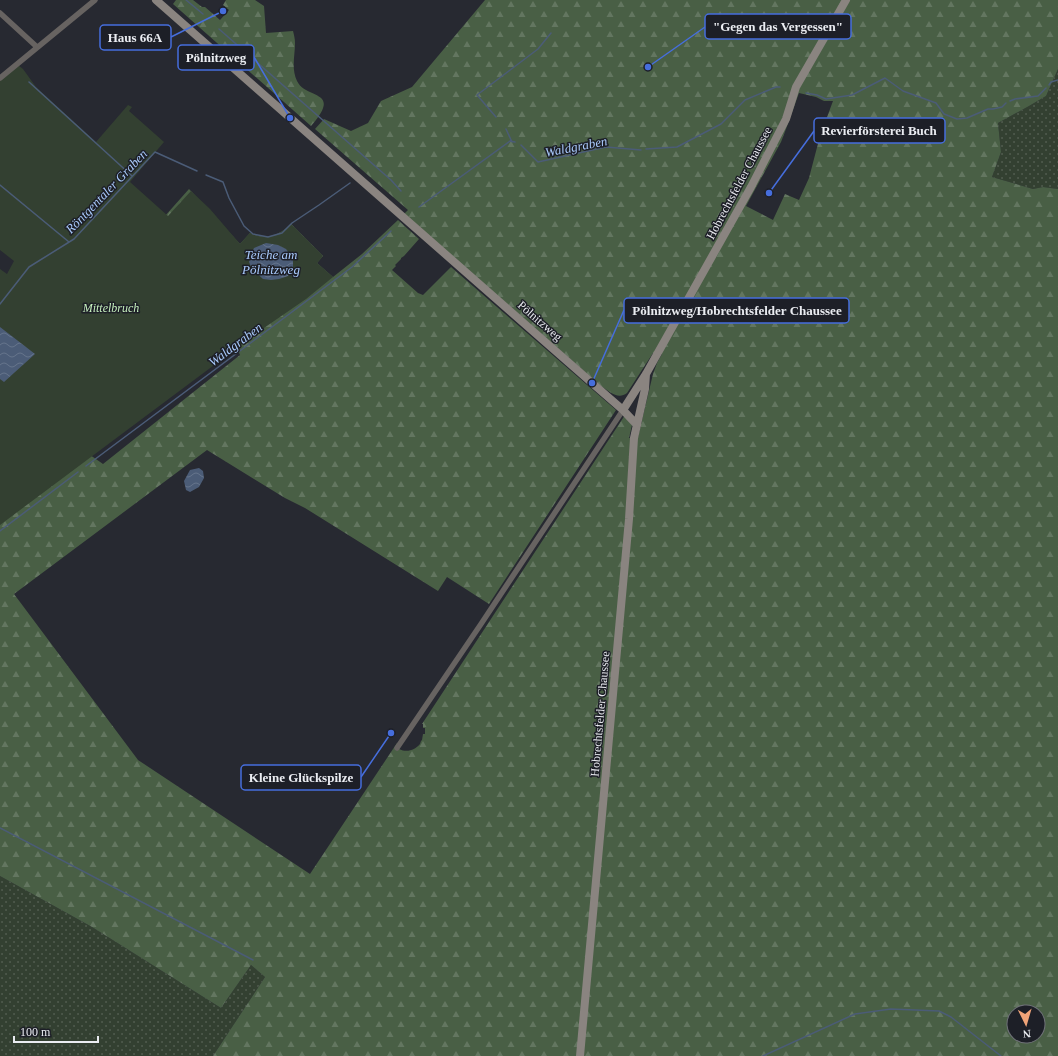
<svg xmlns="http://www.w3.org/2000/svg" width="1058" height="1056" viewBox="0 0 1058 1056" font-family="'Times New Roman',serif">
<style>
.grass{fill:url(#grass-dots)}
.forest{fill:url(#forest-firs);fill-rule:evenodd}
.park{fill:#334031}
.water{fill:url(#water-waves)}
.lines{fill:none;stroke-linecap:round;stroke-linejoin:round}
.stream{stroke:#4b5c77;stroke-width:1.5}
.street{stroke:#676361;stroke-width:5.5}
.secondary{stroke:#8a8480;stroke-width:8}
.labels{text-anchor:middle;stroke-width:3;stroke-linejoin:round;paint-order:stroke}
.street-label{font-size:12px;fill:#eaecf1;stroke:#1d1f27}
.park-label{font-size:12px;font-style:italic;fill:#c5efbd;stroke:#1d1f27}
.water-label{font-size:13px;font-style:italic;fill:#a9cafc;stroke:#1d1f27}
.leader{fill:none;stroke:#466edd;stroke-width:1.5}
.callout-dot{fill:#466edd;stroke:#1d1f27;stroke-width:1.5}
.callout{fill:#1d1f27;stroke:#466edd;stroke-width:1.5}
.callout-label{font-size:13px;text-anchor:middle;font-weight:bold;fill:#eaecf1}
</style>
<defs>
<pattern id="grass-dots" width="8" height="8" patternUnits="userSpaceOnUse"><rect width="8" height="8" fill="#334031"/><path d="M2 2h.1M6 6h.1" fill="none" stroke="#515c4f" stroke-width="1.8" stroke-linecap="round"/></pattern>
<pattern id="forest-firs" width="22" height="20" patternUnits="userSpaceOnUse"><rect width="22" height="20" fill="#495f45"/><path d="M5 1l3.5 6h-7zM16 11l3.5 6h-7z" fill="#637660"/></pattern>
<pattern id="water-waves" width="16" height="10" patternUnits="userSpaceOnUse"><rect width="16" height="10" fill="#4b5c77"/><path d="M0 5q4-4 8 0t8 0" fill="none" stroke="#65748b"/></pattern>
</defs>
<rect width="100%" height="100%" fill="#272931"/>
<path class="grass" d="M1058,69V189L1043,187L1033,189L992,177L1001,152L998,123L1029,106L1046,96Z
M0,876L92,927L221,1008L251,965L265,977L213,1056H0Z"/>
<path class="forest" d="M176,0H193L202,7H205L220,20L229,10L223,5L226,0H255L264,6L266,33L293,31C294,35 295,39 295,43C295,56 291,68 297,81C306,100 343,89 311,126L173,4Z
M485,0H1058V69L1046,96L1029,106L998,123L1001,152L992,177L1033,189L1043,187L1058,189V1056H213L265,977L251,965L221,1008L92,927L0,876V392L103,464L240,355L221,309L165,216L189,189L240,244L250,233C265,241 280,235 291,224L323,256L317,263L333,277L362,254L398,220L419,239L404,256L401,258V259L395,265L396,266L392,270L418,293L423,295L451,267L616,410L489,604L447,577L438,591L305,508L285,498L207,450L14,594L138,760L310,874L397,743L399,749C407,753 415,750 420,744L421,741L422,740L423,734H425V728H423V724H422L625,415L632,425L629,438L638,437L653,374L657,363L662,354L653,353L627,393C618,400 610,392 601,386L404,214L408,210L315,129L324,119L351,131L368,123L381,101L412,87ZM799,93L816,97L824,101H833L820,136L809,178L799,200L785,194L773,220L746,206L781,142L786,129ZM1014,1012H1038V1036H1014Z"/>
<path class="park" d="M18,65L23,69L36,87L96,142L128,105L132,107L129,111L164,142L130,182L168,216L191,191L210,209L240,244L250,233C265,241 280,235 291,224L323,256L317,263L333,277L306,299L261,330L0,525V269L7,274L14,261L0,250V80Z"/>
<path class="water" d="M266,243L278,245L286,249L293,258V267L288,276L279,279L271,280L263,279L252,269L249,262L251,254L254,248Z
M0,327L35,354L4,382L0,379Z
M199,468L203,471L204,478L199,487L190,492L186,490L184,481L190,470Z"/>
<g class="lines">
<path class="stream" d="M186,0L203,14
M219,29L391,180L401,191
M29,82L132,176
M1049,85L1051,82L1058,80
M806,93L817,95L826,99L852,95L885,78L903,91L936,103L944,114L957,119L967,118L988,109H993L1002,107L1006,103
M1010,101L1015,99L1038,96L1046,88
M496,117L477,95L538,49L551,33
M506,129L512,142
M521,145L538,162L606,147L641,150
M646,149L677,147L721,124L745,100L776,87H780
M206,175L223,182L229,198L244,226L253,234L268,237L282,233L292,223L319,205L350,183
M0,185L69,242
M419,207L510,141L515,142
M0,304L29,267L74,239L155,152L197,171
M86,466L352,267L391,231
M0,531L78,472
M0,828L253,960
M763,1056L855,1014L891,1009L939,1011L951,1017L1001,1056"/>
<path class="street" d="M0,13L37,47
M0,78L95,0
M397,748L481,624L623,410"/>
<path class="secondary" d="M156,0L592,383L623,410L637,425
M623,410L646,374L751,187L786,119L796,87L846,0
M580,1056L629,519L634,438L645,389L646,374"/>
</g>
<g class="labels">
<g class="street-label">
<text transform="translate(739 183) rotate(-62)" y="4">Hobrechtsfelder Chaussee</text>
<text transform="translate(540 321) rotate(41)" y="4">Pölnitzweg</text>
<text transform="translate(600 714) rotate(-85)" y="4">Hobrechtsfelder Chaussee</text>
</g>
<g class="park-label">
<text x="111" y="312">Mittelbruch</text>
</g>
<g class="water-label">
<text transform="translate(576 146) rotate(-11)" y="5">Waldgraben</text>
<text transform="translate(106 191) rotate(-46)" y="5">Röntgentaler Graben</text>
<text x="271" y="259">Teiche am<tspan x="271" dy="15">Pölnitzweg</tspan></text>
<text transform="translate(235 344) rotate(-37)" y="5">Waldgraben</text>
</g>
</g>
<path class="leader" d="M648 67L705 27M223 11L171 37M290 118L254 57M769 193L814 131M592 383L624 310M391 733L361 777"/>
<g class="callout-dot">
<circle cx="648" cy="67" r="4"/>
<circle cx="223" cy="11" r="4"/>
<circle cx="290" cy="118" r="4"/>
<circle cx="769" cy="193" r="4"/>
<circle cx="592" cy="383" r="4"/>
<circle cx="391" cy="733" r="4"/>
</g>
<g class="callout">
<rect x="705" y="14" width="146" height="25" rx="4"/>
<rect x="100" y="25" width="71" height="25" rx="4"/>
<rect x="178" y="45" width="76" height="25" rx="4"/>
<rect x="814" y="118" width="131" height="25" rx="4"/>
<rect x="624" y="298" width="225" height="25" rx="4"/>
<rect x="241" y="765" width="120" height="25" rx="4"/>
</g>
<g class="callout-label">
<text x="778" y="31">"Gegen das Vergessen"</text>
<text x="135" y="42">Haus 66A</text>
<text x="216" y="62">Pölnitzweg</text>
<text x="879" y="135">Revierförsterei Buch</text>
<text x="737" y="315">Pölnitzweg/Hobrechtsfelder Chaussee</text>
<text x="301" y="782">Kleine Glückspilze</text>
</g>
<g transform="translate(1026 1024) rotate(175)"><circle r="19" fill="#1d1f27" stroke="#6f7178"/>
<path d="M0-3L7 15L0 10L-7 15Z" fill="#f0a378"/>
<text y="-6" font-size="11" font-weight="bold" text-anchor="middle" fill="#eaecf1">N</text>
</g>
<path d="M14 1036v6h84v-6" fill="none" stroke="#eaecf1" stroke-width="2"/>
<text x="20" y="1036" font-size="12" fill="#eaecf1" stroke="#1d1f27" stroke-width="3" paint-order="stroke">100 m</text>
</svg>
